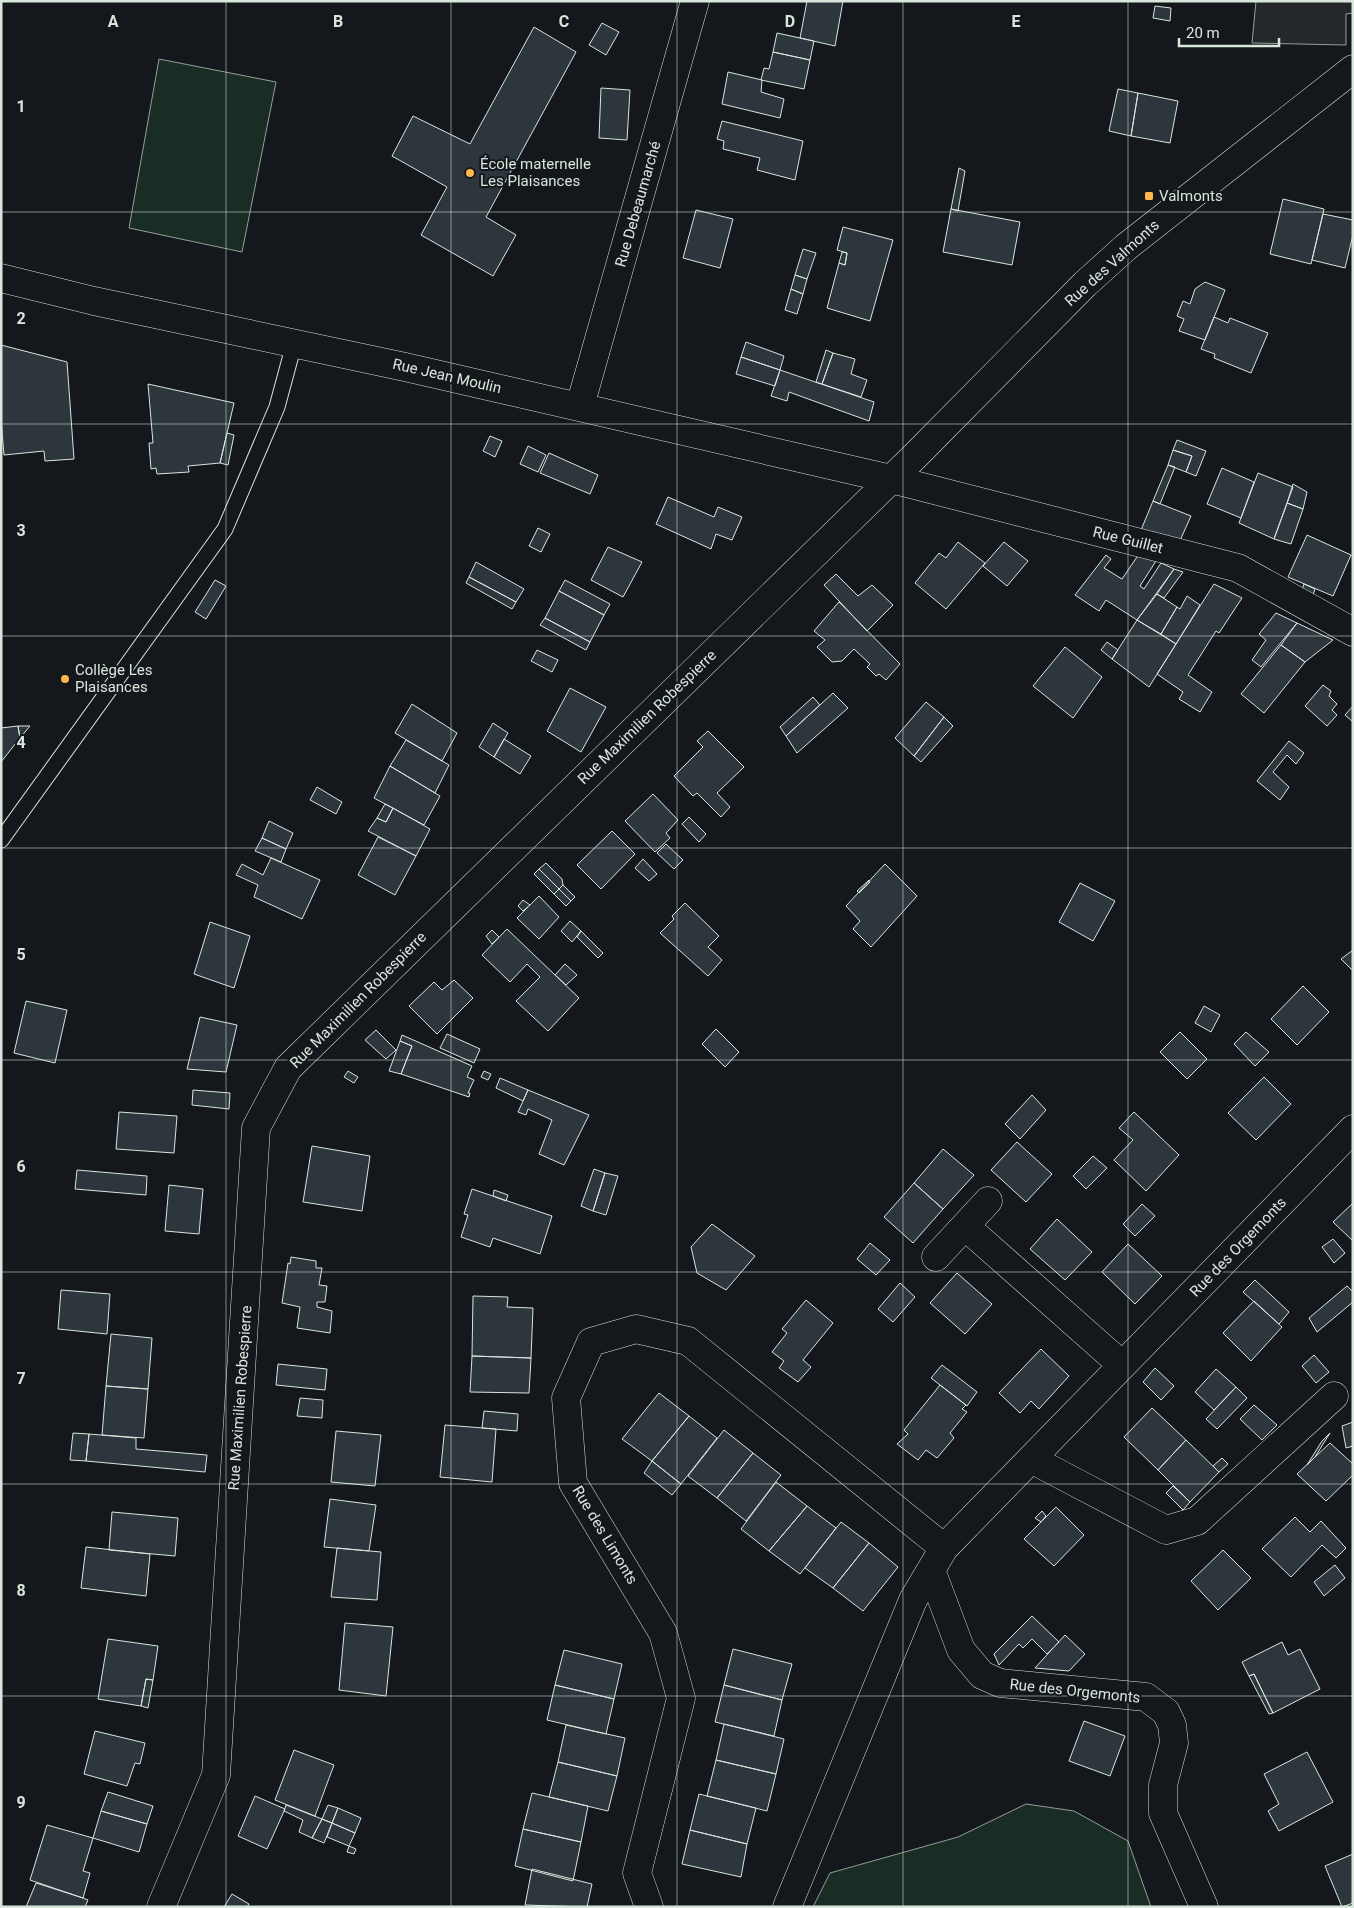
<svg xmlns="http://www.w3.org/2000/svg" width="1354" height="1908" viewBox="0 0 1354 1908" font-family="Roboto,sans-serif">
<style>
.green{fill:#1a2d24;stroke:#939e99}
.parking{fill:#24282b;stroke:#939e99}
.building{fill:#2c363c;stroke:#d8e6dc}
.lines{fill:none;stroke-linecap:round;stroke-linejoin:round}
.lane-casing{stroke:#d8e6dc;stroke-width:17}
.street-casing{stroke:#d8e6dc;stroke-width:29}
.lane{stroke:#14181c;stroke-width:15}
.street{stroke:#14181c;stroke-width:28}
.grid{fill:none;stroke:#d8e6dc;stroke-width:1;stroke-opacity:0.55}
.poi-dot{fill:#ffb74d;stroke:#14181c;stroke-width:2}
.labels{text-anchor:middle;stroke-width:4;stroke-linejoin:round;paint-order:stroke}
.poi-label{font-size:15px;fill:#d8e6dc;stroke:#14181c;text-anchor:start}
.street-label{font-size:15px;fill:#d8e6dc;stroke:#14181c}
.grid-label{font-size:16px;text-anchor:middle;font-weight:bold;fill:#d8e6dc;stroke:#14181c;stroke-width:4;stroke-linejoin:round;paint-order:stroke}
</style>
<rect width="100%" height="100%" fill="#14181c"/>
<path class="green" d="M159,59L276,82L242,252L129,228Z
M1026,1804L1074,1811L1128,1841L1151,1907H813L830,1873L958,1837Z"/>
<path class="parking" d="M1256,1H1353V13L1346,14V45L1252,43Z"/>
<path class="building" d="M807,1H843L835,46L800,38Z
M1155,6L1171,8L1170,21L1153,18Z
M602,23L619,32L606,55L589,45Z
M534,27L576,52L486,217L516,235L493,276L421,235L447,187L392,156L413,116L470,144Z
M777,33L814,41L810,60L773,52Z
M773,52L810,60L804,89L761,80L764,68L769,69Z
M728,72L762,80L761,92L784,99L780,118L722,104Z
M601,88L630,90L627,140L599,138Z
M1118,89L1138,93L1131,136L1109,131Z
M1138,93L1178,101L1170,143L1131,136Z
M722,121L803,141L795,180L757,170L760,158L723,149L724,141L717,139Z
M959,168L965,171L958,211L951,209Z
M1283,199L1324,209L1311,264L1270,254Z
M951,209L1020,222L1012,265L943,252Z
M696,210L733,219L720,268L683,258Z
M1323,214L1353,220V235L1345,268L1312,260Z
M843,227L893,240L870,321L827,308L839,263L845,265L847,253L837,250Z
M803,249L816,253L807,279L795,275Z
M842,252L847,253L845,265L839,263Z
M795,275L807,279L803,294L791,289Z
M1205,282L1225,290L1205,340L1179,331L1184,319L1177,316L1183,301L1190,304L1195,289Z
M791,289L803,294L797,314L785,310Z
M1214,317L1228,323L1230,318L1268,333L1251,373L1214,358L1215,354L1201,349Z
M746,342L784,356L780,370L741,357Z
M1,345L67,362L74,459L45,461L44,451L4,455L1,419Z
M826,350L833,353L822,384L816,382Z
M833,353L855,359L851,374L867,380L861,397L822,384Z
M741,357L780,370L775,386L736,374Z
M780,370L874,402L869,421L789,392L787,401L771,396Z
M148,384L234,403L220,463L188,466L189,472L157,474L156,468L151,469L149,443H153Z
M227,433L234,435L228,465L220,463Z
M490,436L502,441L495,457L483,451Z
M1177,440L1206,451L1196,476L1186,472L1192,456L1173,450Z
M528,446L546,455L538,472L520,464Z
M1173,450L1192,456L1186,472L1168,465Z
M549,453L598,475L590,494L540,473Z
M1168,465L1175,467L1160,504L1153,501Z
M1222,468L1254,482L1241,518L1207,504Z
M1258,473L1293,487L1274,539L1239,523Z
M1293,484L1307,492L1303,509L1287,503Z
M668,497L714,517L718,507L742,517L732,540L716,534L711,549L656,524Z
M1153,501L1191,516L1178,545L1141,530Z
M1287,503L1303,509L1291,544L1274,539Z
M538,528L550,534L541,552L529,546Z
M1307,535L1351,555L1333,596L1288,577Z
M958,542L985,563L946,609L915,583L939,553L946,558Z
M1004,542L1028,561L1007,586L983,566Z
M608,547L642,562L623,597L591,580Z
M1139,554L1156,561L1140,586L1144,589L1161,563L1174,569L1137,620L1106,600L1099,611L1075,595L1106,555L1111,559L1104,568L1122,579Z
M476,562L524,589L516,602L469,577Z
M1174,569L1183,572L1164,598L1157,594Z
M836,574L858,596L872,585L893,605L867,631L824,585Z
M469,577L516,602L512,609L466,583Z
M215,580L226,586L206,619L195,612Z
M565,580L610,604L604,615L559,591Z
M1214,584L1242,598L1219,633L1216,631L1188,675L1212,692L1200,712L1179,699L1183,692L1157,674Z
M1304,584L1315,589L1313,595L1302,590Z
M559,591L604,615L590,642L545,618Z
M1157,594L1177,607L1161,634L1137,620Z
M1187,596L1200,605L1176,644L1161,634L1177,607L1180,609Z
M839,602L900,664L886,680L879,674L876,676L867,667L870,664L854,649L842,661L832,662L817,647L825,640L814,631Z
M1276,613L1297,623L1261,667L1252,660L1266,640L1259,634Z
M545,618L590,642L586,650L540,625Z
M1137,620L1176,644L1149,687L1112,659Z
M1297,623L1333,640L1305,662L1281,645Z
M1107,642L1118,650L1112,659L1101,650Z
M1281,645L1305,662L1264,713L1241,694Z
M1065,647L1102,677L1073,718L1033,686Z
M537,650L558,660L552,672L531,661Z
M1323,685L1331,691L1329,696L1337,704L1332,710L1337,715L1327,726L1305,706Z
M570,688L606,707L581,752L547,731Z
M833,693L848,708L797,753L786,736Z
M813,697L820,705L786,736L780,727Z
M926,702L944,717L914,756L895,738Z
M412,704L457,733L442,761L395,733Z
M1353,706V722L1345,715Z
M944,717L953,726L921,762L914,756Z
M493,723L508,733L494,757L479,747Z
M18,726H30L20,738Z
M18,726L20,738L1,762V728Z
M708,731L744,767L717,793L730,807L721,817L697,793L693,796L674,776L703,747L697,741Z
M504,739L531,756L520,774L494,757Z
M406,740L449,765L435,793L390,766Z
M1289,741L1304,753L1296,764L1287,755L1273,772L1289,787L1280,800L1257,781Z
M390,766L440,796L424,825L374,798Z
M317,787L342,802L336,814L310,800Z
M653,794L678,820L666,833L670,838L655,852L625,821Z
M385,804L393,808L386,822L377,818Z
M393,808L430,829L416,856L368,831L377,818L386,822Z
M689,817L706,834L699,842L682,824Z
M269,821L293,833L286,849L262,838Z
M612,831L635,854L601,889L577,865Z
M378,837L416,856L395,895L358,875Z
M262,838L286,849L281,862L255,851Z
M666,844L683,860L674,869L657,853Z
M271,858L320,880L302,919L254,897L258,885L236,875L242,864L263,875Z
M643,859L657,874L649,881L635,868Z
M546,863L562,879L563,885L559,889L539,869Z
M885,864L917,896L871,947L853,929L860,921L846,906Z
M539,869L559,889L554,894L534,874Z
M869,880L870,882L859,893L857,891Z
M1080,883L1115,901L1093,941L1059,922Z
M563,885L575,897L571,901L559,889Z
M559,889L571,901L566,906L554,894Z
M539,896L559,917L539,939L517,918Z
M523,900L530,905L523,911L518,906Z
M685,903L719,936L708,947L722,960L708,976L660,933L674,919L672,916Z
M570,921L581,931L572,942L561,931Z
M210,922L250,936L234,988L194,974Z
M507,929L579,998L548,1031L516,1001L540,977L527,964L510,982L482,955Z
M492,930L499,937L492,944L486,936Z
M581,931L603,953L598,958L577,937Z
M1353,950V971L1341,959Z
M565,964L577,975L566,985L555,975Z
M454,980L473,998L437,1034L409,1006L434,982L442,990Z
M1303,986L1329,1012L1297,1045L1271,1019Z
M26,1001L67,1010L55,1063L14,1053Z
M1204,1006L1220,1015L1211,1032L1195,1023Z
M200,1017L237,1025L226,1072L187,1069Z
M716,1029L739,1052L725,1067L702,1044Z
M376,1030L396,1050L386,1059L365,1040Z
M1180,1032L1207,1059L1187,1079L1160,1052Z
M1246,1032L1269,1052L1255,1066L1234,1044Z
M447,1034L480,1049L474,1063L440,1048Z
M402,1035L472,1066L467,1077L474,1080L468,1093H470L469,1097L401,1074L412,1046L400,1041Z
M400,1041L412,1046L401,1074L389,1071Z
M348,1071L358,1077L354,1083L344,1077Z
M484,1071L491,1074L488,1080L481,1077Z
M1264,1077L1291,1104L1256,1140L1228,1113Z
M500,1078L528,1090L523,1101L496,1088Z
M193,1090L230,1093L229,1109L192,1105Z
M528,1090L589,1115L564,1165L539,1154L552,1120L528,1109L526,1115L518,1112Z
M1032,1095L1046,1110L1020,1139L1005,1124Z
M119,1112L177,1116L174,1153L116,1149Z
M1134,1112L1179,1155L1146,1191L1114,1160L1133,1140L1119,1128Z
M1017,1142L1052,1174L1026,1202L991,1170Z
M312,1146L370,1156L362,1211L303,1202Z
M943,1149L974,1175L943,1209L914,1183Z
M1093,1156L1107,1168L1086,1189L1073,1176Z
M594,1169L605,1173L593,1211L581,1206Z
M77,1170L147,1176L146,1195L75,1189Z
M605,1173L618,1176L606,1215L593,1211Z
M914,1183L943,1209L913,1243L884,1217Z
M169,1185L203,1189L199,1234L165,1231Z
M472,1189L552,1216L540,1254L493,1238L490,1247L461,1237L468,1215L464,1214Z
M494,1190L508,1195L506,1201L493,1196Z
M1353,1203V1241L1333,1222Z
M1142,1204L1155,1216L1135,1236L1123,1224Z
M1057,1219L1092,1252L1065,1280L1030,1249Z
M712,1224L755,1256L726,1290L697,1273L691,1247Z
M1333,1239L1345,1253L1334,1263L1322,1247Z
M870,1243L890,1260L876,1275L857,1259Z
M1128,1244L1162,1276L1135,1304L1102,1272Z
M291,1257L316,1261V1268H322L319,1285L327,1286L325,1302H317V1307L332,1311L330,1333L297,1328L300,1307L282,1303L288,1263L290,1264Z
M957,1273L992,1304L965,1334L930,1303Z
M1255,1280L1289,1312L1279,1324L1243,1292Z
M900,1283L915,1297L893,1322L878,1309Z
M1347,1286L1353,1292V1302L1317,1332L1309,1318Z
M61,1290L110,1294L107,1334L58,1329Z
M473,1296L508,1297L507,1307L533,1308L531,1358L472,1356Z
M806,1300L833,1323L803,1360L811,1367L798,1382L779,1368L784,1361L772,1352L787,1333L782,1329Z
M1254,1301L1282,1327L1251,1361L1223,1333Z
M111,1334L152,1338L148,1389L106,1386Z
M1041,1349L1069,1376L1039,1409L1031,1401L1020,1413L999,1393Z
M1314,1355L1329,1372L1316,1383L1302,1366Z
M472,1356L531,1358L529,1393L470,1392Z
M278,1364L327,1369L325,1390L276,1385Z
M942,1365L977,1392L967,1406L931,1378Z
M1155,1368L1174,1386L1161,1400L1143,1382Z
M1216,1369L1236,1387L1214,1410L1195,1392Z
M940,1385L966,1405L962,1409L967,1412L950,1433L954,1438L937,1458L926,1450L918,1460L897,1444L908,1434L904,1430Z
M106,1386L148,1389L144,1438L102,1435Z
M1236,1387L1247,1398L1217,1429L1206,1419Z
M659,1393L689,1416L652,1461L622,1439Z
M300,1398L323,1400L322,1418L297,1416Z
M1254,1405L1277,1425L1262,1440L1240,1419Z
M1152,1408L1186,1440L1158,1470L1124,1437Z
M484,1411L518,1414L517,1431L482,1428Z
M689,1416L717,1438L681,1484L652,1461Z
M1353,1422V1446L1346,1448L1342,1426Z
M445,1425L496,1429L492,1482L440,1477Z
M724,1430L753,1453L717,1498L688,1476Z
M336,1431L381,1435L375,1486L331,1482Z
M73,1433L89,1434L86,1461L70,1460Z
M1330,1433L1315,1457L1307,1465L1322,1441Z
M89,1434L136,1438V1449L207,1455L205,1472L86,1461Z
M1186,1440L1219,1472L1190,1502L1158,1470Z
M1330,1443L1353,1464V1475L1326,1501L1297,1474Z
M753,1453L781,1475L746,1521L717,1498Z
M1222,1458L1228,1464L1219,1472L1213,1466Z
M652,1461L681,1484L672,1495L644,1473Z
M776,1482L807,1506L769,1551L741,1529Z
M1173,1486L1190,1502L1183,1510L1166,1493Z
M330,1499L376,1505L369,1551L324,1547Z
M807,1506L836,1528L800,1574L769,1551Z
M1056,1507L1084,1535L1054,1566L1024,1539Z
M1042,1511L1046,1516L1041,1522L1035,1518Z
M112,1512L178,1518L175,1556L109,1550Z
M1295,1517L1310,1532L1321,1521L1346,1548L1336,1558L1322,1545L1291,1577L1262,1549Z
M841,1522L869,1543L833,1588L805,1568Z
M869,1543L898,1567L863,1611L833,1588Z
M86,1547L150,1554L146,1596L81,1588Z
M337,1548L381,1552L377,1600L331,1597Z
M1223,1550L1251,1578L1218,1610L1191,1581Z
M1335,1565L1345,1578L1324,1596L1314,1582Z
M1032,1616L1059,1642L1047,1654L1032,1639L1023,1648L1019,1644L999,1665L994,1654Z
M345,1623L393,1627L386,1696L339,1690Z
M1065,1635L1085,1654L1069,1671L1035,1668Z
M108,1639L158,1646L153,1680L146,1679L141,1706L98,1699Z
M1282,1642L1288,1655L1300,1649L1320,1689L1273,1713L1254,1674L1249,1676L1242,1662Z
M733,1649L792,1664L782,1700L724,1685Z
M564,1650L622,1664L614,1699L555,1685Z
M1254,1674L1273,1713L1269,1714L1249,1676Z
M146,1679L153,1680L148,1708L141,1706Z
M555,1685L614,1699L606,1734L547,1720Z
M724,1685L782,1700L774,1736L715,1722Z
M1084,1721L1125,1736L1110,1776L1069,1761Z
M724,1724L784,1739L776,1774L716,1760Z
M566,1725L625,1738L617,1776L558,1762Z
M95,1731L145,1743L140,1764L135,1763L127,1786L84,1774Z
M294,1750L334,1765L315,1816L275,1800Z
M1307,1752L1333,1802L1279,1831L1268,1811L1279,1804L1264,1774Z
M716,1760L776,1774L767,1811L707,1796Z
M558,1762L617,1776L608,1811L549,1797Z
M108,1792L153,1806L147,1824L101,1811Z
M532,1793L588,1806L581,1842L523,1829Z
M699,1794L756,1808L747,1844L690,1830Z
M255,1796L285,1809L267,1849L238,1836Z
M286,1805L322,1819L312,1838L299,1832L303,1820L284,1811Z
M328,1805L338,1808L332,1823L322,1819Z
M338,1808L361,1818L355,1833L332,1823Z
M101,1811L147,1824L139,1852L93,1838Z
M322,1819L332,1823L324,1843L312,1838Z
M332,1823L355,1833L349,1846L327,1837Z
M47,1825L93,1838L83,1871L90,1873L83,1898L30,1880Z
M523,1829L581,1842L573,1881L515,1866Z
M690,1830L747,1844L741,1877L682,1864Z
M349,1846L356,1849L354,1854L347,1852Z
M1353,1854V1903L1342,1907L1325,1866Z
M532,1869L592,1884L587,1907L525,1905Z
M36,1883L83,1898L88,1900L85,1907H26Z
M232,1894L249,1904L247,1907H224Z"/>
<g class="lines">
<g class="lane-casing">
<path id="lane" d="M1,840L225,529L277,407L294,344"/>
</g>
<g class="street-casing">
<path id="street" d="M1,278L94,301L405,367L891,479L1238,568L1353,632
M580,406L695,1
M965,1226L1122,1365
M936,1257L988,1201
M1033,1460L1166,1530L1197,1521L1334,1396
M931,1570L961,1650L982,1675L1000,1683L1146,1697L1166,1712L1172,1725L1174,1743L1163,1785V1813L1204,1907
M161,1907L216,1775L256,1128L288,1068L915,456L1085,284L1126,247L1353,69
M649,1907L637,1873L681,1698L663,1633L573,1483L566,1398L591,1342L636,1329L688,1341L944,1548
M787,1907L913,1600L944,1548L1353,1129"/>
</g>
<use href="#lane" class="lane"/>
<use href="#street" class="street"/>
</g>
<path class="grid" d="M226,1V1907M451,1V1907M677,1V1907M903,1V1907M1128,1V1907M1,212H1353M1,424H1353M1,636H1353M1,848H1353M1,1060H1353M1,1272H1353M1,1484H1353M1,1696H1353"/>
<g class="poi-dot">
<circle cx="470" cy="173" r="5"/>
<rect x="1144" y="191" width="10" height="10" rx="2.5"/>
<circle cx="65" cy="679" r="5"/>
</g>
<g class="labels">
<g class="poi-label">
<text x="480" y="169">École maternelle<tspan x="480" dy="17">Les Plaisances</tspan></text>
<text x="1159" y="201">Valmonts</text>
<text x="75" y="675">Collège Les<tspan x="75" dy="17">Plaisances</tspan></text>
</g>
<g class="street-label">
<text transform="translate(638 204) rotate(-74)" y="5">Rue Debeaumarché</text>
<text transform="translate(1112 263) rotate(-42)" y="5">Rue des Valmonts</text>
<text transform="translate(447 376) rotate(13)" y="5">Rue Jean Moulin</text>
<text transform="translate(1128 540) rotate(14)" y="5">Rue Guillet</text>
<text transform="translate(647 717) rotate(-44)" y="5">Rue Maximilien Robespierre</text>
<text transform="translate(358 1000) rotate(-45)" y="5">Rue Maximilien Robespierre</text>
<text transform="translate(1238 1247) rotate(-46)" y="5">Rue des Orgemonts</text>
<text transform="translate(240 1398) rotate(-86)" y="5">Rue Maximilien Robespierre</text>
<text transform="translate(605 1535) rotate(59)" y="5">Rue des Limonts</text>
<text transform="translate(1075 1691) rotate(6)" y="5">Rue des Orgemonts</text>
</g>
</g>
<g class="grid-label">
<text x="113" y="27">A</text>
<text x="338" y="27">B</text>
<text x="564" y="27">C</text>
<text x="790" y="27">D</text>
<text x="1016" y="27">E</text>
<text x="21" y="112">1</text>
<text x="21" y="324">2</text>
<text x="21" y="536">3</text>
<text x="21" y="748">4</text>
<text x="21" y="960">5</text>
<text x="21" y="1172">6</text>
<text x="21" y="1384">7</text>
<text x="21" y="1596">8</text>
<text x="21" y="1808">9</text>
</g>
<rect width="1354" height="1908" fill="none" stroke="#d8e6dc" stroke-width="5"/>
<path d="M1179 38v8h100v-8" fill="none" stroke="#d8e6dc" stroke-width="2.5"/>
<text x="1186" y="38" font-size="15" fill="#d8e6dc" stroke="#14181c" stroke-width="4" paint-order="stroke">20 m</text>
</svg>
